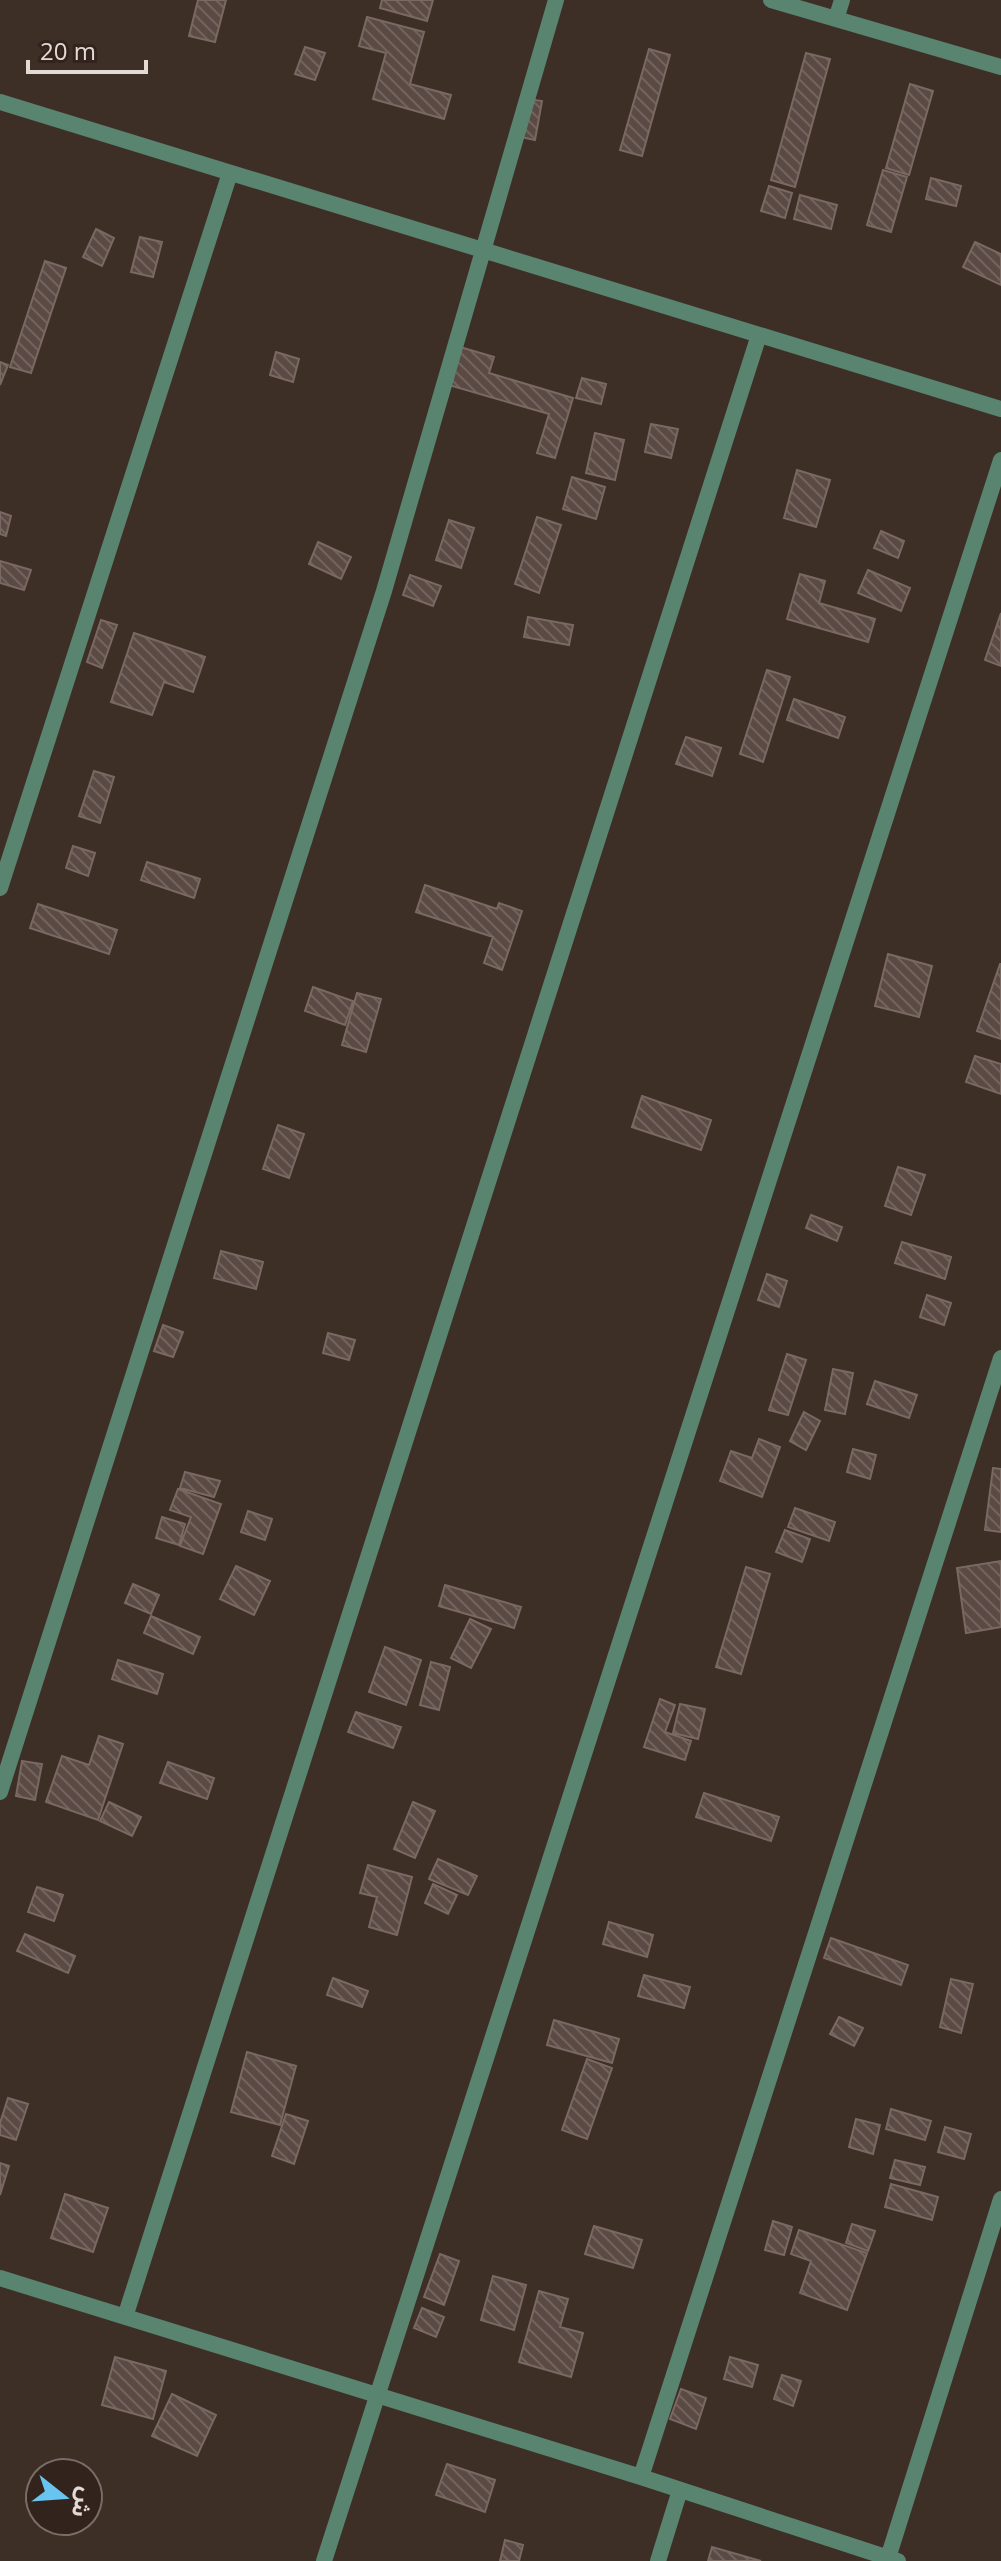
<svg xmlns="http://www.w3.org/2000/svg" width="1001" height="2561" viewBox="0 0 1001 2561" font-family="'Open Sans','Noto Sans Arabic',sans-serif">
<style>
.building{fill:url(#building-back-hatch);stroke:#7a6862;stroke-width:2}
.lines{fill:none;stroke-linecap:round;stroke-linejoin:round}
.street{stroke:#598470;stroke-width:16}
</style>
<defs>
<pattern id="building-back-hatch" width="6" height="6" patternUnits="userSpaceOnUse" patternTransform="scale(2)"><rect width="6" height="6" fill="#5b4944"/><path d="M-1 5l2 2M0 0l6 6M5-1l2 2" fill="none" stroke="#72635e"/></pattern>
</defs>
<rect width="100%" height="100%" fill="#3d2e26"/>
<path class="building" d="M198,0H226L215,42L189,36Z
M382,0H433L427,21L380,8Z
M367,17L424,32L410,84L451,95L444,119L373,99L386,53L359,46Z
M305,47L325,53L315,80L295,74Z
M649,49L670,55L642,156L620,150Z
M806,53L830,59L795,187L771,180Z
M910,84L933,91L909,175L886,168Z
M522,98L542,101L535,140L516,136Z
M883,170L907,177L891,232L867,225Z
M931,178L961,186L956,206L926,199Z
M769,186L792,193L785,218L761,211Z
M800,195L837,205L831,229L794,219Z
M96,229L114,238L102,266L83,257Z
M140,237L162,242L153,277L131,272Z
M975,242L1001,254V285L963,267Z
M45,261L66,268L31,373L10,367Z
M460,347L494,357L489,373L573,398L555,458L537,453L549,414L449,385Z
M276,352L299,359L293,382L270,375Z
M0,362L8,365L0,385Z
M582,378L606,384L601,404L576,398Z
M651,424L678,429L671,458L645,452Z
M595,433L624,440L615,480L586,473Z
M797,470L830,480L816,527L784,518Z
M572,477L605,487L596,519L563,509Z
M0,512L11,516L6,536L0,534Z
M537,517L561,525L539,593L515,584Z
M449,520L474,528L461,568L436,560Z
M881,531L904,541L898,558L874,548Z
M318,542L351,557L341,579L309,564Z
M0,561L31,570L24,590L0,583Z
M868,570L910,588L901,611L858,593Z
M800,574L825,581L819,603L875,619L868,642L787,619Z
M410,575L441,586L433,606L403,595Z
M1001,613V666L985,660Z
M528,617L573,625L569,645L524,637Z
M101,620L117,625L102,668L87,662Z
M134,633L205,657L193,692L164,682L152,715L111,702Z
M767,670L790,677L763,762L740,754Z
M794,699L845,717L838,738L787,720Z
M686,737L721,748L712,776L676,764Z
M94,771L114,777L100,823L79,816Z
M73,846L95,853L88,876L66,868Z
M147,862L200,879L194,898L141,880Z
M425,885L497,909L499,903L522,911L502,970L484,963L493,937L416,912Z
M38,904L117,930L109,954L30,928Z
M888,954L932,966L919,1017L875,1006Z
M1000,964H1001V1039L977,1031Z
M313,987L353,1001L345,1025L305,1011Z
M357,993L381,999L366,1052L342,1045Z
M975,1056L1001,1064V1094L966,1082Z
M642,1096L711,1120L701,1150L632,1127Z
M278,1125L304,1134L289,1178L263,1169Z
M898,1167L925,1175L911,1215L885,1206Z
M811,1215L842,1227L837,1241L806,1228Z
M902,1242L951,1257L945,1279L895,1263Z
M221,1251L263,1262L256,1289L214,1278Z
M767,1274L787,1281L779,1307L758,1300Z
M927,1295L951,1303L944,1325L920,1317Z
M163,1325L183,1332L173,1357L154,1351Z
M328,1333L355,1340L349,1360L323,1353Z
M787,1354L806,1360L788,1415L769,1410Z
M833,1369L853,1373L845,1414L825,1410Z
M875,1381L917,1395L909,1418L867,1404Z
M804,1412L820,1421L806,1450L790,1441Z
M759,1439L780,1447L762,1497L720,1481L731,1451L752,1458Z
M853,1449L876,1455L870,1479L847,1472Z
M993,1468L1001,1469V1532L985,1530Z
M185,1472L220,1481L214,1497L180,1488Z
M178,1489L221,1504L203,1554L180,1546L191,1517L170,1510Z
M795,1508L835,1522L829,1541L788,1527Z
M248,1511L272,1519L265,1540L241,1532Z
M162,1517L185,1524L179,1545L156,1538Z
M785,1530L810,1539L802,1562L776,1552Z
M1001,1561V1627L966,1633L957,1568Z
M236,1566L270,1581L254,1615L220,1599Z
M746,1567L770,1574L741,1674L716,1667Z
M133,1584L159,1595L151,1614L125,1603Z
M445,1585L521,1607L514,1628L439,1606Z
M151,1616L200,1637L193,1654L144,1633Z
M470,1619L491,1629L471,1668L451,1658Z
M385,1647L421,1660L406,1705L369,1692Z
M118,1660L163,1674L157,1694L112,1679Z
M431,1662L450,1667L439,1710L420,1705Z
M660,1699L675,1705L665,1732L691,1741L685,1760L644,1747Z
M680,1704L705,1709L698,1739L673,1733Z
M356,1712L401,1727L393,1748L348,1732Z
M99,1736L123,1744L98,1820L46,1802L62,1756L89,1765Z
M22,1761L42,1764L35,1800L16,1796Z
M168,1762L214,1778L207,1799L160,1783Z
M704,1793L779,1817L771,1841L696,1817Z
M109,1802L141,1817L132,1836L100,1821Z
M413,1802L435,1811L415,1858L394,1849Z
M438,1859L477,1876L468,1895L429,1879Z
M368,1865L412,1877L397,1935L369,1927L377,1897L360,1893Z
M433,1884L457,1895L448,1914L425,1903Z
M37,1887L63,1895L54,1921L28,1912Z
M609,1922L653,1935L647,1957L603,1944Z
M25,1934L75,1956L68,1973L17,1951Z
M831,1938L908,1965L901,1985L824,1958Z
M644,1975L690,1987L684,2008L638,1996Z
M333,1978L368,1991L362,2007L327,1995Z
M951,1979L973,1984L961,2033L940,2027Z
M839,2017L863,2028L854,2046L830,2034Z
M554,2020L619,2039L612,2063L547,2045Z
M247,2052L296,2066L280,2125L231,2112Z
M587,2059L612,2068L587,2139L562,2130Z
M8,2098L28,2104L16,2140L0,2135V2123Z
M891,2109L931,2121L925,2140L886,2129Z
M286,2114L308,2121L294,2164L272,2156Z
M856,2119L880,2125L873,2154L849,2147Z
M945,2127L971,2134L964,2159L938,2152Z
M895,2160L925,2167L920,2185L890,2178Z
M0,2163L9,2166L0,2195Z
M891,2184L938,2197L932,2220L885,2207Z
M65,2194L108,2208L93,2252L51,2238Z
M773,2221L792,2227L784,2255L765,2250Z
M852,2224L875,2231L868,2251L846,2243Z
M594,2226L642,2240L633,2268L585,2254Z
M799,2230L867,2253L847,2310L800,2293L811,2261L791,2254Z
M440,2254L459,2261L444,2305L424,2297Z
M493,2276L526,2285L514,2330L481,2320Z
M539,2291L568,2299L560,2327L583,2333L571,2377L519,2362Z
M422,2308L444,2317L436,2337L414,2328Z
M115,2357L166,2371L153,2419L102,2405Z
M730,2357L758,2365L752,2387L724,2379Z
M782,2375L801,2381L793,2406L774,2399Z
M681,2389L706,2398L696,2429L670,2419Z
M172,2394L216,2415L197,2456L152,2436Z
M447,2464L495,2480L485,2512L436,2495Z
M505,2540L523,2545L519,2561H500Z
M712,2547L761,2561H708Z"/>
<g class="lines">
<path class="street" d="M771,0L1001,67
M836,19L842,0
M0,102L1001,409
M0,888L230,173
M0,1792L384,591L556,0
M0,2278L641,2477L898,2561
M125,2317L759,335
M641,2477L1001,1358
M888,2558L1001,2199
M324,2561L1001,460
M658,2561L680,2490"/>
</g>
<g transform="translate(64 2497) rotate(107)"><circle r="38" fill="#32241d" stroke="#796d67" stroke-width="2"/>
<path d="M0-6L14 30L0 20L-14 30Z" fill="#68c4f0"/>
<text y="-12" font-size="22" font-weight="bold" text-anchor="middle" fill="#e4dad5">ش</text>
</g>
<path d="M28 60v12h118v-12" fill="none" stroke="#e4dad5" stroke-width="4"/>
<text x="40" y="60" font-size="24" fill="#e4dad5" stroke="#32241d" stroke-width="6" paint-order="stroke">20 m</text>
</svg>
